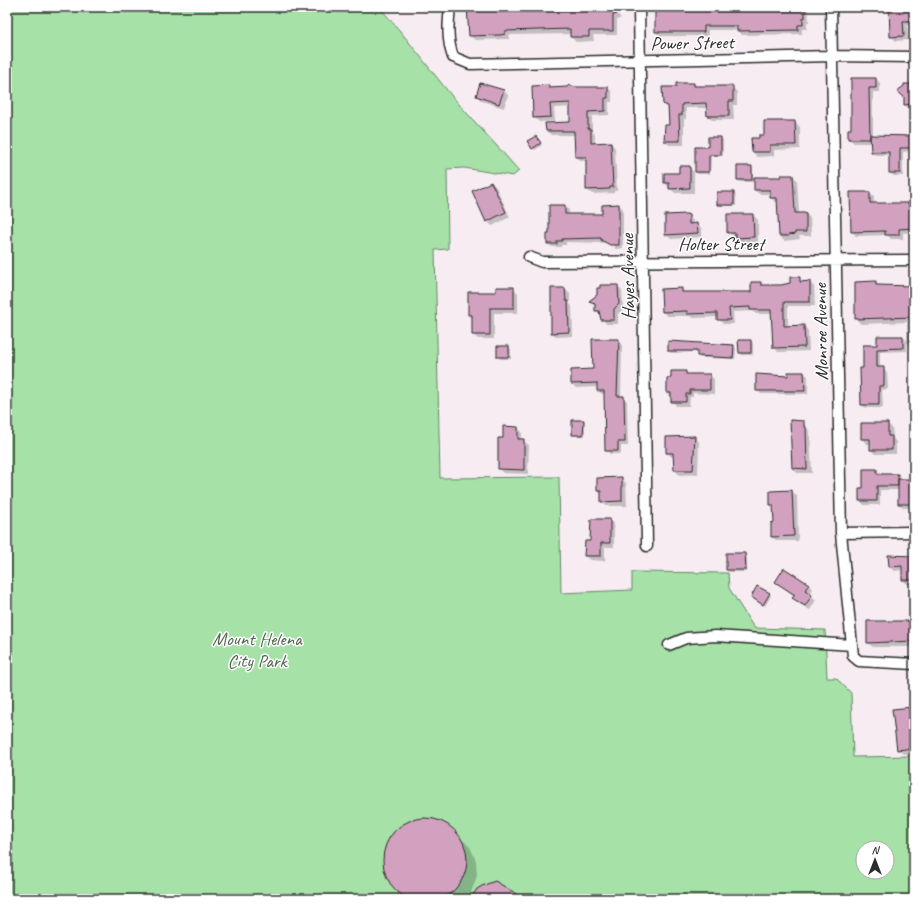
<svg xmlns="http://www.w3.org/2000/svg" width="921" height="906" viewBox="0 0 921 906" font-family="Caveat,sans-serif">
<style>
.green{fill:#a6e1a7;stroke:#688669;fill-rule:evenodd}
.shadow{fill:#0003}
.building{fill:#d2a1bf;stroke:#2b2b2b}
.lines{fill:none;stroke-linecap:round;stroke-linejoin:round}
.minor-casing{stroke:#2b2b2b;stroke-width:13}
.minor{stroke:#fff;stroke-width:10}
.labels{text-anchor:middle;stroke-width:3;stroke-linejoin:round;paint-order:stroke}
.street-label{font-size:19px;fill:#2b2b2b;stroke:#fff}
.park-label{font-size:19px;fill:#506250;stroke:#fff}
</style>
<rect width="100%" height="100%" fill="#f6ecf2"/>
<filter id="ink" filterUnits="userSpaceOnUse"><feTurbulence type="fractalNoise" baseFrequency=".025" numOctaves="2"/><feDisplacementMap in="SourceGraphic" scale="8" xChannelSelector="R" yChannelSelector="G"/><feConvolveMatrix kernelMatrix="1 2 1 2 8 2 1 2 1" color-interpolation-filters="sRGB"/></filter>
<g filter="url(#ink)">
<path class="green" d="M7,7H379C405,35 427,66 451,95C473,121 497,145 519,171L513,176L464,168L447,169L448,249L435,250L440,478L559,477L561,593L632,590V572L728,573L729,588L754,628L825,630L827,678H836L851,693L853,757L914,756V899H7ZM863,848H887V872H863Z"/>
<path class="shadow" d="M468,7H616L617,14L621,18L617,20V35H593L594,41L576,42L571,37V34L509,35L510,39H505L475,40L470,36Z
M656,7L704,8L708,12H738V7H808L809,22H807V29H802V34L742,35L738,30H708V36H660L656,32Z
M890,7H914V25H907L908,40L896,41L891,36Z
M852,79H876L880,83V92H873V136H914V114L905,105L914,85V151L903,152V176H894L890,173V155H875L872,152L871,143H854L849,139L852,130Z
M694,84L698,87H732L737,92V105H733L734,120H712L708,116L707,108H686V119H684V145H669L665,141L670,126L668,108L664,104L677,88Z
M549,86L552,89L608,88L612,92V102H609V115L592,116V131L595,135V144L611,143L615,148L617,191H614V193L592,194L587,189V161H580L576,157L575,135H551L547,131L571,123V107L554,108L555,121L539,122L534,117Z
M504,91L508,95L504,108L482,101L477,96Z
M795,122L800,127V149L774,150V156L757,157L753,152L752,139H760Z
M536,137L542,145L535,150L533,148Z
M721,138L723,140V156H711L710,174H698L696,172L709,148Z
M689,167L694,172V193H675L665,183Z
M751,167L753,169V178H782L793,176L797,180L799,214H806L810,218L811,236H799L800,239L784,241L780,236L778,202H775L771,197V194H759L755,190V182H740L738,180Z
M491,183L496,187L510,217L492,226L487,221Z
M869,193L874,197V204H909L908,197H914V232L903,233V239H891L887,235L856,236L852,231Z
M734,194L736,196V206H720L718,204Z
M619,205L623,209V248L615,249V246L605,241V243L566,242V245H561V247H552L548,243L550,234L565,206L569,210V215H603V206Z
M753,215L758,220V242H741L728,232Z
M689,216L693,221V225L697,224L702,229V237L671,239L666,235Z
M799,278L804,283L810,282L814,287L815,306H788V326H804L808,331L809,351L778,352L774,347L772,314H756L753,311L733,312L734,324H723L718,317L693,318L690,316H667L663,312L681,289L685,293H752L761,283L763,286H781L791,284Z
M875,282L879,286L914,287V347H911L907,342V351L880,352V368H884L887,372L888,389L882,390L883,408H866L862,405L864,369L878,346L903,337L907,341V322L861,324L856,319Z
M618,286L622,291L623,309L618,314V324H606L591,301Z
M513,288L518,293V313H494V339H478L473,335V319L469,315V293H498Z
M565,289L570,294V304L572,306L573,336L556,337L552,332Z
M619,340L622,344L621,397L627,401L628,446H621V454H610L606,450L605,394H602L598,390V387L576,388L572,384L594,370Z
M751,341L753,343V355H742L740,353Z
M733,346L736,348L735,359L700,358L698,352L671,353L669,351Z
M509,347L511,349V359H500L498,356Z
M685,372L689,375H710L714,379V394L693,393V397H690L689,406H676L668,393L672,379Z
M804,373L808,376V394H761L757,390Z
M583,421L585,423V436H575L573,434Z
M803,422L810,432L812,473H797L793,468Z
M888,424L892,428L893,438L896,442V454H875L871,450V444H867L862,439Z
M518,428L522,432V440L529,445L528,474L503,473L499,469L504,439Z
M695,437L699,442L698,474L679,475L675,470L674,457H672L667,453Z
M876,470L880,475H898L902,480H914V508H904L899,504V490H880V505H864L860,500L864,489Z
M621,478L626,483L627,506H606L602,501V495L598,491Z
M792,491L797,496L798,541H777L772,537L775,523L774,508L771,505V492Z
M610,520L614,525V547H605V561L590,560L585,556L591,542Z
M727,554H745L747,556V572H729L727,570Z
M914,556V584H907L903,580V570L894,571L889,566Z
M776,582L808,585L813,589L810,594L816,600L810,610L798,603L794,598L795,596Z
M769,594L771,596L765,606L752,597Z
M914,622V647H873L868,643Z
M913,708L914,753L903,754L898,749Z
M418,819L434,820L448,826L470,847L476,861L477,876L470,895L466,899H405L391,885L386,875L383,864L384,853L387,843L393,834L401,826Z"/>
<path class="building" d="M467,7H611L617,14L613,15V31H589V37H570V29L505,31V34L500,35L469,36Z
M655,7H704V11H737V7H805V18H803V25H798V30L737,31V26H704V32H655Z
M889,7H914V21H903L904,36L890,37Z
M851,78H876V88H869L870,139H848V129H851Z
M480,83L504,90L499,104L476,96Z
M676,83H694V86H733V101H729V116H707L706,103L682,104V115H679L680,141H664L665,125H669L668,106L663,104L662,87H676Z
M904,84H914V104L904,105V97L897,91L904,86Z
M549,85V88L567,87L569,85L575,87H608V98H605V111L588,112V129H591V143L611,142L613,187H610V189L586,190V157H575L574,131H546L545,123L570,122V103L550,104L551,117L533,118L532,86Z
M764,121H795L796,145H770V152H752L751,138H759V135H764Z
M870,135L914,136V148H900V173H889V152H871Z
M536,136L541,143L532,149L527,141Z
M708,137H721V155H709V172H695V147H708Z
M679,166H690V188L669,189V183H664V173H679Z
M737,166H752V180H737Z
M781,175H793L795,213H806V232H795V234L788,235L789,236H779L777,198H770V190H754V177H781Z
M491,182L506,212L486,222L472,191Z
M717,192H734V205H717Z
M850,192H870V203H914V228L899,229V235H885V231L851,232Z
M619,204V245H610L601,240V238L562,239V241H557V244H547V233H549V205H565V214H602V205Z
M687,214L689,215V224L697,223L698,233L665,235V215Z
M727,214H753L754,237L735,238V233H727Z
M790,277H800V282L810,281V302H784V326L804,325L805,347L773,348L771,310H750V307L729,308L730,320H717V313L687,314V311L662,312L661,289L682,288V292H751V282H761V285H781L790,283Z
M876,281V285L914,286V317L855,319V282Z
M600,285H618L619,304L614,309V320H601L599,311H595V303L589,301L597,295V288H600Z
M496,287H514V308H490V335H472V315H468V292H496Z
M551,288H565L566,301H568L569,332L551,333Z
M877,336H903V348L877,349V367H884V386H879V405H861L860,368H863V345H877Z
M592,339H619L617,396H624L625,442H618V451H605L604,391H597V383L571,384V370L593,369Z
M738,340H751V353H739Z
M668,341L734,345L733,358L697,356V351H668Z
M497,346H509V357H497Z
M671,371H686V374H710V390H690V394H686V402H671V393H667V378H671Z
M788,372H804L805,391H756V374L788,376Z
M572,420H584L583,435H572Z
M790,420L804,421V427H806L807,469L792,468Z
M861,423H888V436H892V450H870V439H861Z
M503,426L518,427V439H524V470L498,469V438H503Z
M695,436L693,470H674L673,453H666V437Z
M863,469H877V474H898V486H877V501H859V488H863Z
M622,477V501L601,502V491H597V478Z
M898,479H911V488H914V504H898Z
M792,490L794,536L771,537V523L774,522L773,505H770V491Z
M591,519H610V543H601V556H584L585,541H590Z
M726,553H745L746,570H726Z
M888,555L914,556V580H902V566L889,567Z
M784,568L809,584L805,590L812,595L805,606L792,598L795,595L775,582Z
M757,586L770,593L763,605L751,597Z
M867,621H914V641L867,643Z
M913,707L914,748L897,750L892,709Z
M383 860a42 42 0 1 1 84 0a42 42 0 1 1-84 0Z
M495,881L525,899H470L477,889L482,886Z"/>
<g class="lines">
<g class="minor-casing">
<path id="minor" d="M450,7C448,25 447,40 453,57L470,64L832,56L914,57
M639,7L647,546
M831,7L841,533L853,656L859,661L914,664
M529,257L542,262L914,260
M841,533L914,532
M669,645L686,638L716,636L852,645"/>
</g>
<use href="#minor" class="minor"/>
</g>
</g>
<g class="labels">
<g class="street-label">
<text transform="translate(692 42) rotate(-1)" y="7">Power Street</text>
<text x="721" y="250">Holter Street</text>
<text transform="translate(627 277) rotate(-91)" y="7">Hayes Avenue</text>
<text transform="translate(820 332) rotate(-91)" y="7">Monroe Avenue</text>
</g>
<g class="park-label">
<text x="257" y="645">Mount Helena<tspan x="257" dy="22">City Park</tspan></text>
</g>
</g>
<rect width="921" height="906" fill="none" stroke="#fff" stroke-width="24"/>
<rect x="12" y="12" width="897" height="882" fill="none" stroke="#2b2b2b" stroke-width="1.5" filter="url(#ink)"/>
<g transform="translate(875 860)"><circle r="19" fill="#ffffff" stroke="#aaaaaa"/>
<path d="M0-3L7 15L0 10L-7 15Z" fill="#2b2b2b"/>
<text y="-6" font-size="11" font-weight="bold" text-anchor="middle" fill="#2b2b2b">N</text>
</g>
</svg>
